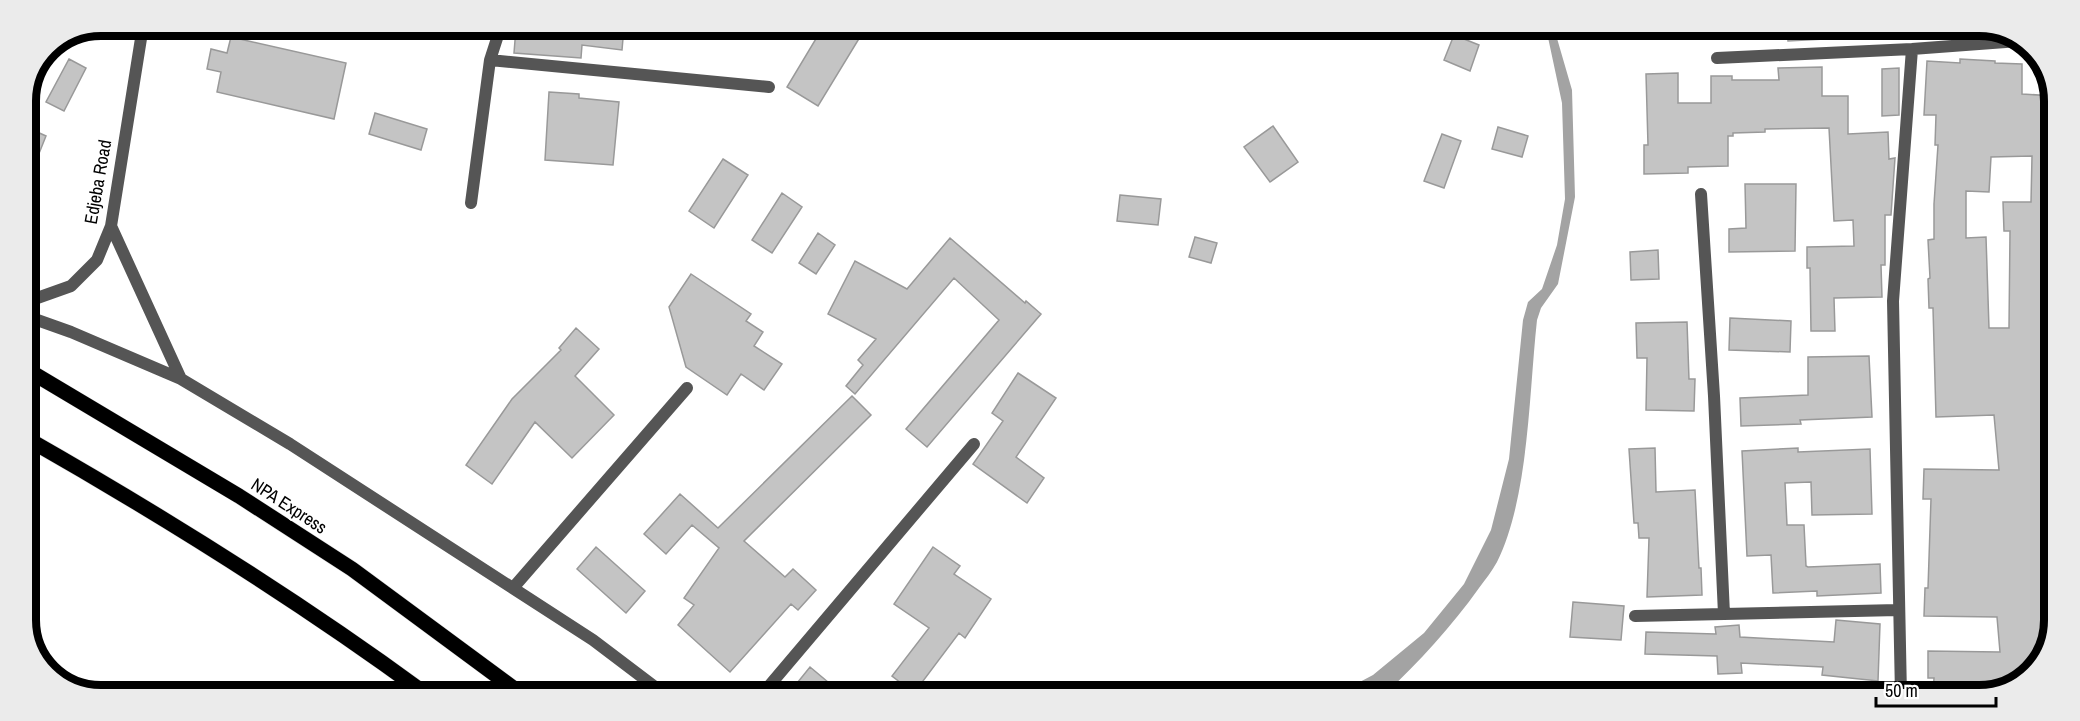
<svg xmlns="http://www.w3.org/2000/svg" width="2080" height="721" viewBox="0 0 2080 721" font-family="'Archivo Narrow',sans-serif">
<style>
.water{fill:#a3a3a3}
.building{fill:#c4c4c4;stroke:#999;stroke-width:1.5;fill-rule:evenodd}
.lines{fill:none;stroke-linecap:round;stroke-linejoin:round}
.primary-casing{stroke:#dbdbdb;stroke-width:16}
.minor{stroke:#555;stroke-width:12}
.primary{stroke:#000;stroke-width:15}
.labels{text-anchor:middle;stroke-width:4.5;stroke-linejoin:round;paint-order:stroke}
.street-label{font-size:18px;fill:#000;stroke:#fff}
.rim{fill:none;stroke:#000;stroke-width:8}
</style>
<rect width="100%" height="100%" fill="#fff"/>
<path class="water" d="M1546,28H1554L1572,90L1575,197L1558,284L1541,308L1537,320C1529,392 1529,498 1497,562C1492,571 1485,580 1479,588C1452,626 1419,662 1385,694H1337L1373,675L1424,633L1464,584L1491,530L1509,459L1523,320L1528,302L1542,289L1557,245L1565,199L1562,103Z"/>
<path class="building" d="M594,27H624L622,50L582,45L581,58L514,53L516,28L593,34Z
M823,27H843L860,37L818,106L787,87Z
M1787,29H1823L1824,39L1788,41Z
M1454,35L1479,45L1470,71L1444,60Z
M231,37L346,63L334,119L217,92L221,72L207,69L211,49L227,53Z
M69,59L86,68L64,111L46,102Z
M1960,59L1995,61V63L2022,64V94L2054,96L2052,376L2042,375L2046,416H2052L2051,644L2025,680L1979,695H1933L1934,678H1928V651L2000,652L1997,617L1924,616L1925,588H1928L1931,499H1923L1924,469L1999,470L1994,415L1936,417L1933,308H1929L1928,279L1930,278L1928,240L1934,239V204L1938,145H1935L1936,115H1924L1927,61L1960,63ZM2032,156L2031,202H2003L2004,231H2010L2009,328H1989L1986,237L1966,238V191L1989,192L1991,157Z
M1822,67V96H1848V134L1888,132L1889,159L1895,158L1891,215H1885V265H1881L1882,297L1834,298L1835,331H1811L1810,268H1807V247L1854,246L1853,220L1834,221L1829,128L1765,129V132L1733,133V136H1728V166L1688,167V173L1644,174V145H1648L1646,74L1678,73V103H1711V76H1732V80H1779L1778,68Z
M1899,68V115L1882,116V69Z
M549,92L579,94V98L619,102L613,165L545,160Z
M375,113L427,129L421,150L369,134Z
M1273,126L1298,162L1270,182L1244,147Z
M26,127L46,136L26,186Z
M1498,127L1528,136L1522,157L1492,149Z
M1442,134L1461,141L1444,188L1424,181Z
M723,159L748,175L714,228L689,211Z
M1745,184H1796L1795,251L1729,252V229L1746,228Z
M782,193L802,207L772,253L752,240Z
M1120,195L1161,199L1158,225L1117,221Z
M818,233L835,245L816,274L799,263Z
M1195,237L1217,243L1211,263L1189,257Z
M950,238L1025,303L1026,301L1041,314L927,447L906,429L999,320L954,278L855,394L846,386L863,365L858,360L876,339L828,314L855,261L907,289Z
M1658,250L1659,279L1631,280L1630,252Z
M691,274L751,314L746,321L763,332L754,346L782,364L764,390L741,374L727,395L686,367L669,307Z
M1730,318L1791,321L1790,352L1729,350Z
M1687,322L1689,379H1695L1694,411L1646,410L1647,358H1637L1636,323Z
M576,328L599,349L575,376L614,415L572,458L535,422L492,484L466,465L512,399L561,350L559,348Z
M1869,356L1872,417L1800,420L1801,424L1741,426L1740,398L1808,395V357Z
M1018,373L1056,398L1016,457L1044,478L1027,503L973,464L1003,421L992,413Z
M852,396L871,415L744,541L785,577L793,569L816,590L798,610L791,604L730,672L678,625L694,605L684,598L719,548L692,525L666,554L644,534L680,494L718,528Z
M1655,448L1656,492L1695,490L1699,568H1701L1702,595L1647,597L1649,538H1639L1638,523H1634L1629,449Z
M1798,448V452L1870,449L1872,514L1812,515L1811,482L1785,483L1787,525H1804L1806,566L1808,567L1880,564L1881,593L1817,596V591L1773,593L1771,555L1747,556L1742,451Z
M596,547L645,591L626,613L577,569Z
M933,547L960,566L954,574L991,599L965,638L959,633L914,693L892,676L929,628L894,604Z
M1573,602L1624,606L1621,640L1570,637Z
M1836,620L1880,624L1878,681L1822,675L1823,667L1741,663L1742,673L1718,674L1717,656L1645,654L1646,632L1716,634L1715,627L1739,625L1740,637L1834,642Z
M810,667L841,693H789Z"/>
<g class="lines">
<g class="primary-casing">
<path id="primary" d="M26,369L239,496L352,569L520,693
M26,438C163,516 296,599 423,692"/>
</g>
<path class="minor" d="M501,26L490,60L769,87
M1717,58L1912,49L2019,41
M471,203L490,60
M111,226L181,379
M26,302L71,286L97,260L111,226L143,26
M26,316L71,332L181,379L290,444L593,640L663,693
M513,588L687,388
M1724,614L1898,610
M1635,616L1724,614L1714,396L1701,194
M763,693L974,444
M1901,695L1893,301L1912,49"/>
<use href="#primary" class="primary"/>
</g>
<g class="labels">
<g class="street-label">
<text transform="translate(98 182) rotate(-80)" y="6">Edjeba Road</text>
<text transform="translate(289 506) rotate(33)" y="6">NPA Express</text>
</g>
</g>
<path d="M0 0H2080V721H0ZM101 36H1979A65 65 0 0 1 2044 101V620A65 65 0 0 1 1979 685H101A65 65 0 0 1 36 620V101A65 65 0 0 1 101 36Z" fill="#ebebeb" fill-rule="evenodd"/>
<path class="rim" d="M101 36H1979A65 65 0 0 1 2044 101V620A65 65 0 0 1 1979 685H101A65 65 0 0 1 36 620V101A65 65 0 0 1 101 36Z"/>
<path d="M1876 697v9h120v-9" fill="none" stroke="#000000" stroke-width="3"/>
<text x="1885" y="697" font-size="18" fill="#000000" stroke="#ffffff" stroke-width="4.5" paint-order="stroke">50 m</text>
</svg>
